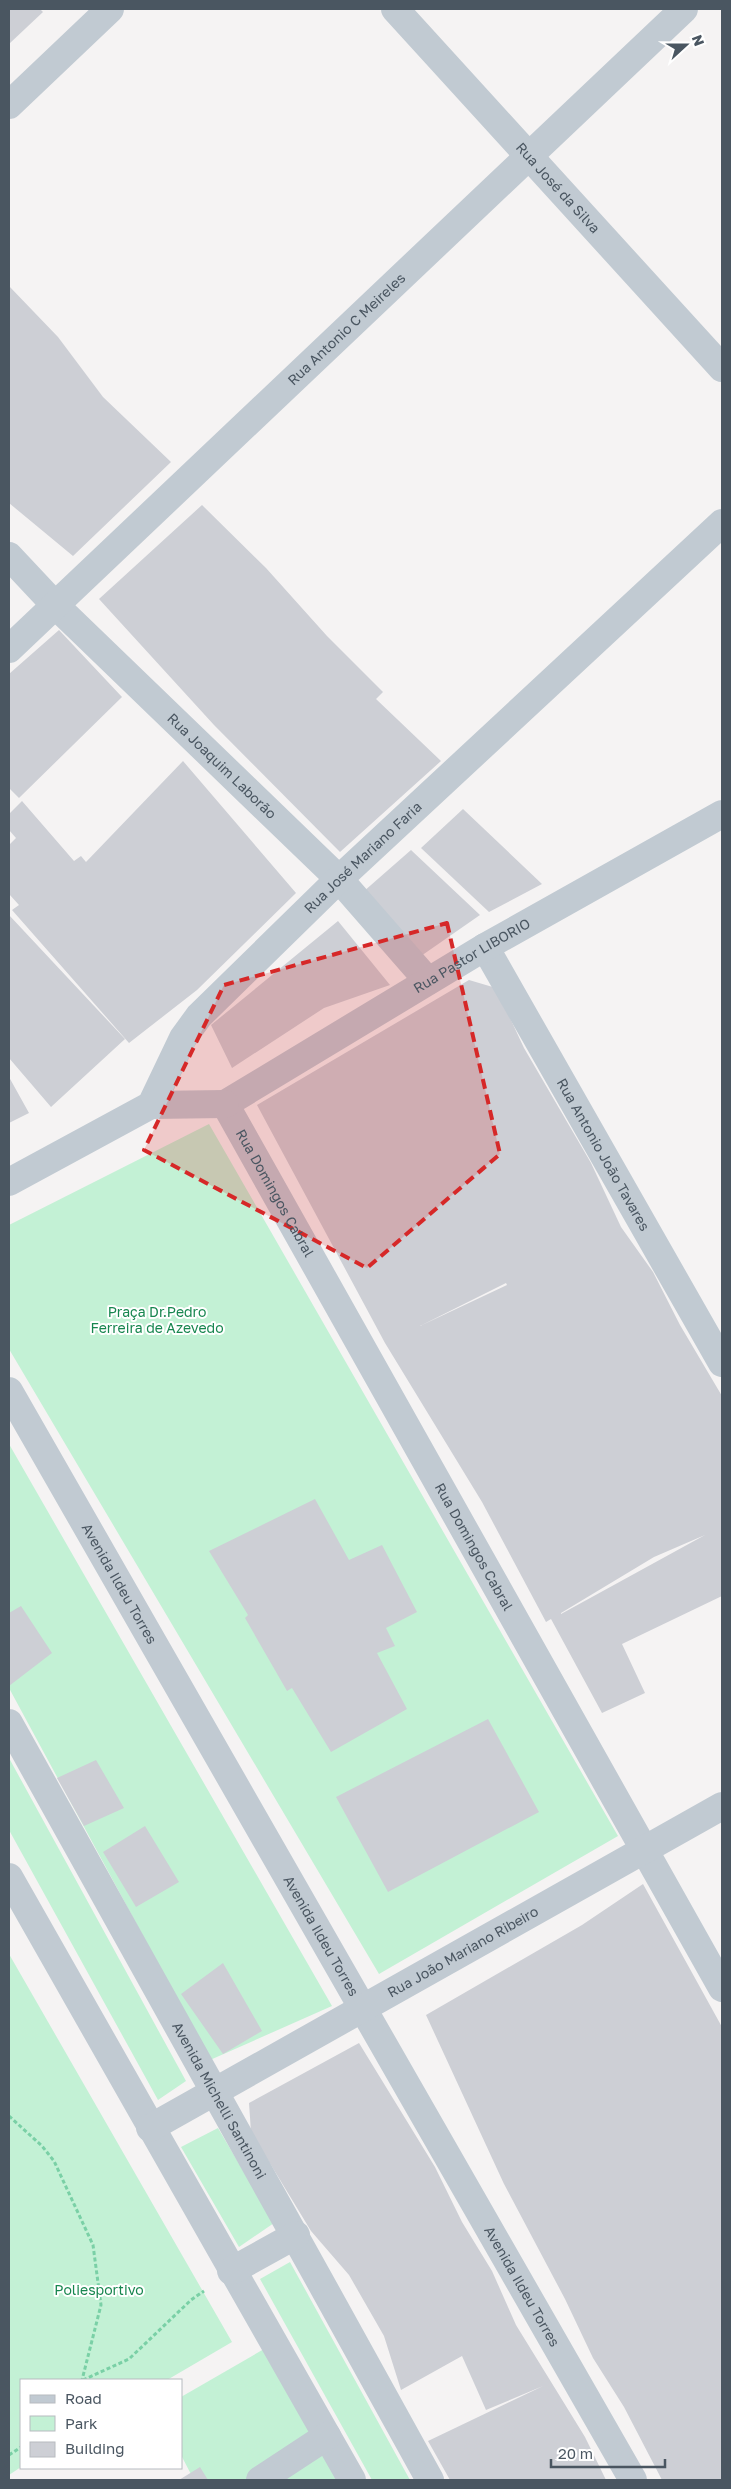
<svg xmlns="http://www.w3.org/2000/svg" width="731" height="2489" viewBox="0 0 731 2489" font-family="'Golos Text',sans-serif">
<style>
.green{fill:#c3f1d5}
.building{fill:#cdcfd5;fill-rule:evenodd}
.lines{fill:none;stroke-linecap:round;stroke-linejoin:round}
.path{stroke:#7ad0a6;stroke-width:3;stroke-dasharray:4 2.5;stroke-linecap:butt}
.minor{stroke:#c1cad2;stroke-width:28}
.marked{fill:#d62828;fill-opacity:0.2;stroke:#d62828;stroke-width:4;stroke-dasharray:10 6;stroke-linejoin:round}
.labels{text-anchor:middle;stroke-width:4;stroke-linejoin:round;paint-order:stroke}
.street-label{font-size:14px;fill:#4a5661;stroke:#fff}
.park-label{font-size:14px;fill:#17864f;stroke:#fff}
</style>
<rect width="100%" height="100%" fill="#f5f3f3"/>
<path class="green" d="M209,1124L618,1836L379,1974L9,1349V1225Z
M9,1444L332,2006L210,2060L9,1688Z
M9,1758L186,2081L158,2100L9,1830Z
M9,1954L232,2342L167,2380H21V2467L9,2475Z
M218,2128L274,2223L239,2247L181,2147Z
M290,2262L410,2480H372L260,2279Z
M264,2349L339,2480H194L181,2455V2397Z"/>
<path class="building" d="M9,9H40L43,12L9,44Z
M9,286L58,337L103,397L171,462L73,556L9,503Z
M202,505L266,568L327,636L383,692L376,699L441,761L340,852L214,725L99,599Z
M59,630L122,697L19,798L9,788V674Z
M183,761L296,893L197,990L129,1043L12,910L19,905L9,894V845L16,838L9,830V814L22,801L74,861L81,856L86,862Z
M463,809L542,884L489,912L421,848Z
M411,850L480,915L421,956L363,892Z
M9,915L125,1039L51,1107L9,1058Z
M338,921L390,985L324,1008L232,1068L211,1025Z
M469,980L496,988L524,1048L591,1163L621,1227L653,1272L680,1325L722,1396V1596L622,1644L645,1693L602,1713L551,1619L546,1622L482,1502L385,1343L257,1105ZM506,1283L507,1285L420,1326ZM705,1535L561,1614V1613L654,1557Z
M9,1077L29,1113L9,1123Z
M315,1499L349,1560L382,1545L417,1612L386,1628L395,1646L377,1653L407,1709L331,1752L292,1688L287,1691L245,1618L248,1615L209,1551Z
M21,1606L52,1653L9,1686V1613Z
M488,1719L539,1812L388,1892L336,1797Z
M96,1760L124,1808L84,1826L57,1778Z
M145,1826L179,1882L136,1907L103,1852Z
M643,1884L722,2027V2480H662L624,2407L593,2358L565,2299L504,2184L426,2015L582,1925Z
M223,1963L262,2031L223,2054L181,1994Z
M359,2043L435,2167L462,2222L492,2271L516,2325L585,2437L606,2480H450L428,2441L543,2386L486,2410L462,2356L401,2390L384,2336L349,2275L311,2231L251,2132L249,2103Z
M200,2467L208,2480H179Z"/>
<g class="lines">
<path class="path" d="M9,2116L42,2146L54,2161L93,2245L101,2305L82,2380
M83,2380L129,2359L191,2300L204,2291
M9,2455L21,2447"/>
<g class="minor">
<path id="s1" d="M395,9L722,368"/>
<path d="M9,105L110,9"/>
<path id="s2" d="M9,556L55,605L339,879L428,981"/>
<path id="s3" d="M9,649L684,9"/>
<path id="s4" d="M485,947L722,1363"/>
<path id="s5" d="M225,1104L722,1988"/>
<path id="s6" d="M225,1104L485,947L722,814"/>
<path d="M151,1105L225,1104"/>
<path id="s7" d="M9,1182L151,1105L183,1038L199,1016L339,879L722,523"/>
<path id="s8" d="M9,1391L633,2480"/>
<path id="s9" d="M9,1723C149,1976 291,2227 430,2480"/>
<path d="M9,1877L352,2480"/>
<path id="s10" d="M150,2128L722,1806"/>
<path d="M231,2271L296,2235"/>
<path d="M260,2480L327,2436"/>
</g>
</g>
<path class="marked" d="M447,923L500,1154L367,1268L144,1150L224,985Z"/>
<g class="labels">
<g class="street-label">
<text dy="5" stroke="none"><textPath href="#s1" startOffset="242">Rua José da Silva</textPath></text>
<text dy="5" stroke="none"><textPath href="#s3" startOffset="465">Rua Antonio C Meireles</textPath></text>
<text dy="5" stroke="none"><textPath href="#s2" startOffset="299">Rua Joaquim Laborão</textPath></text>
<text dy="5" stroke="none"><textPath href="#s7" startOffset="491">Rua José Mariano Faria</textPath></text>
<text dy="5" stroke="none"><textPath href="#s6" startOffset="288">Rua Pastor LIBORIO</textPath></text>
<text dy="5" stroke="none"><textPath href="#s4" startOffset="239">Rua Antonio João Tavares</textPath></text>
<text dy="5" stroke="none"><textPath href="#s5" startOffset="102">Rua Domingos Cabral</textPath></text>
<text dy="5" stroke="none"><textPath href="#s5" startOffset="508">Rua Domingos Cabral</textPath></text>
<text dy="5" stroke="none"><textPath href="#s8" startOffset="222">Avenida Ildeu Torres</textPath></text>
<text dy="5" stroke="none"><textPath href="#s8" startOffset="628">Avenida Ildeu Torres</textPath></text>
<text dy="5" stroke="none"><textPath href="#s10" startOffset="359">Rua João Mariano Ribeiro</textPath></text>
<text dy="5" stroke="none"><textPath href="#s9" startOffset="432">Avenida Michelli Santinoni</textPath></text>
<text dy="5" stroke="none"><textPath href="#s8" startOffset="1032">Avenida Ildeu Torres</textPath></text>
</g>
<g class="park-label">
<text x="157" y="1317">Praça Dr.Pedro<tspan x="157" dy="16">Ferreira de Azevedo</tspan></text>
<text x="99" y="2295">Poliesportivo</text>
</g>
</g>
<rect width="731" height="2489" fill="none" stroke="#4a5661" stroke-width="20"/>
<rect x="20" y="2379" width="162" height="90" fill="#ffffff" stroke="#b7bbc0"/>
<rect x="30" y="2395" width="25" height="8" fill="#c1cad2" stroke="#b7bbc0"/>
<text x="65" y="2404" font-size="15" fill="#4a5661">Road</text>
<rect x="30" y="2416" width="25" height="15" fill="#c3f1d5" stroke="#b7bbc0"/>
<text x="65" y="2429" font-size="15" fill="#4a5661">Park</text>
<rect x="30" y="2442" width="25" height="15" fill="#cdcfd5" stroke="#b7bbc0"/>
<text x="65" y="2454" font-size="15" fill="#4a5661">Building</text>
<g transform="translate(686 45) rotate(69)" stroke="#ffffff" stroke-width="4" paint-order="stroke">
<path d="M0-4L9 19L0 12L-9 19Z" fill="#4a5661"/>
<text y="-8" font-size="14" font-weight="bold" text-anchor="middle" fill="#4a5661">N</text>
</g>
<path d="M551 2459v8h114v-8" fill="none" stroke="#4a5661" stroke-width="2.5"/>
<text x="558" y="2459" font-size="15" fill="#4a5661" stroke="#ffffff" stroke-width="4" paint-order="stroke">20 m</text>
</svg>
